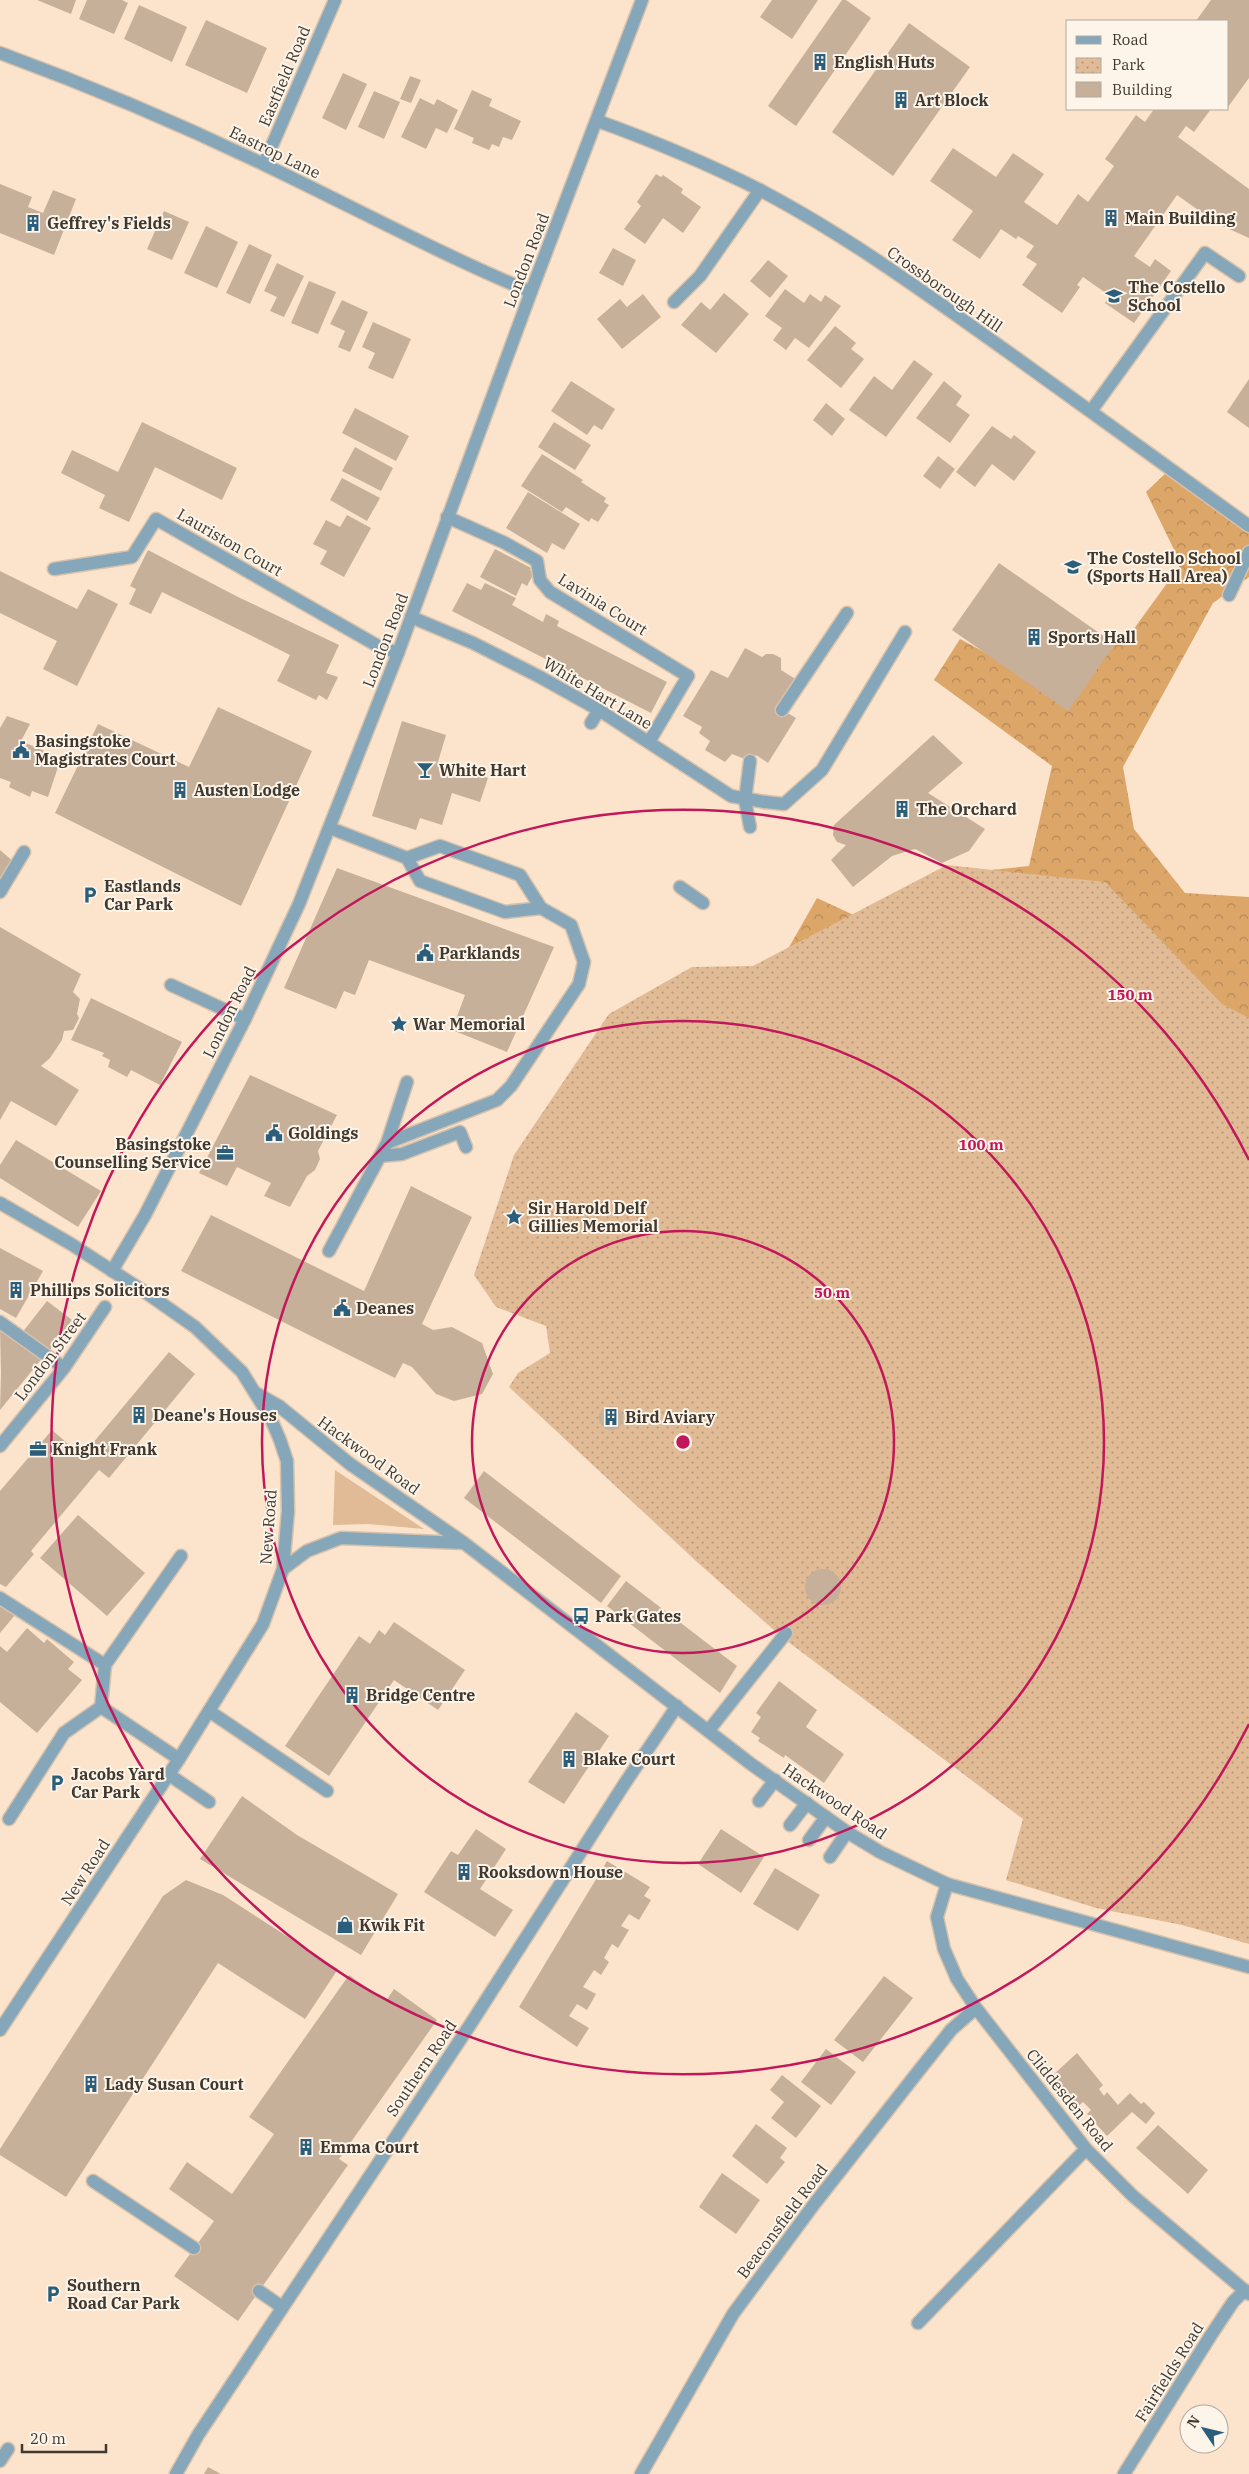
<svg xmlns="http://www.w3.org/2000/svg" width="1249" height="2474" viewBox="0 0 1249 2474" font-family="'IBM Plex Serif',serif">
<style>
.green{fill:#e0bb95}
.forest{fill:url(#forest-crowns)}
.park{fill:url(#park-dots)}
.building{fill:#c7b099}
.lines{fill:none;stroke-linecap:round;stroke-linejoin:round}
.service-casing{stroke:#d6c2ac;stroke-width:15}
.pedestrian-casing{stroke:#d6c2ac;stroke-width:15}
.minor-casing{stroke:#d6c2ac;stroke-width:15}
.tertiary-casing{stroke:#d6c2ac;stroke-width:15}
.service{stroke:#86a6ba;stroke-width:12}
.pedestrian{stroke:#86a6ba;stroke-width:12}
.minor{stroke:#86a6ba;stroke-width:12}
.tertiary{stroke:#86a6ba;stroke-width:12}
.ring{fill:none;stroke:#c2185b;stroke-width:2.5}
.labels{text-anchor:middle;stroke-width:4;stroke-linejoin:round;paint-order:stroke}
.poi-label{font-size:16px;font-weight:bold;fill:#41382e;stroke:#fdf4ea;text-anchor:start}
.street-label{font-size:16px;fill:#41382e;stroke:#fdf4ea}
.centre{fill:#c2185b;stroke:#fdf4ea;stroke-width:2.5}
.ring-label{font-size:15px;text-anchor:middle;font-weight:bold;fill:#c2185b;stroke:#fdf4ea;stroke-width:4;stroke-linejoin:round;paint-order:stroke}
</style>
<defs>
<pattern id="forest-crowns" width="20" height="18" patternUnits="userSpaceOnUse" patternTransform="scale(1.25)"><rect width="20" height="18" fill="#dda669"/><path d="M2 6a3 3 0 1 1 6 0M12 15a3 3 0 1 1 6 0" fill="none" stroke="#b58857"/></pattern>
<pattern id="park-dots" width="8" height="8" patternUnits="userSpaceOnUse" patternTransform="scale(1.25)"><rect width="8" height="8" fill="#e0bb95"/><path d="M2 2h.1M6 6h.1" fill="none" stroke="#b7997a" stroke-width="1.8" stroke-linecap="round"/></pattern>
</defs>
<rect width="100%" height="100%" fill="#fbe4cb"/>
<path class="green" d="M335,1470L424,1529L368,1524L333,1525Z"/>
<path class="forest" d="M1170,469L1249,526V577L1213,603L1123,767L1134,829L1185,893L1249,897V1214L788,949L817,898L875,925L953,874L1029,866L1052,766L934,680L960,639L1073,700L1115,644L1128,637L1181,564L1146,492Z"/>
<path class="park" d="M947,865L1105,882L1222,1004L1249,1018V1944L1182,1925L1096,1908L1006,1880L1023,1819L783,1638L696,1561L509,1387L518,1373L550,1353L546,1326L496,1307L474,1275L514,1155L609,1014L692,967L753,966Z"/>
<path class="building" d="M37,0H76L71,14Z
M87,0H122L128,3L114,34L79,19Z
M772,0H818L792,39L760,17Z
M842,0H846L871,18L796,126L768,106Z
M1211,0H1249V78L1228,107V21H1196Z
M139,5L187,27L172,62L124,39Z
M206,20L267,48L247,93L185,65Z
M909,23L970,67L893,176L832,132Z
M343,73L367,84L346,130L322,118Z
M410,76L421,80L411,103L400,99Z
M472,90L492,99L489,106L521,121L512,140L503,137L499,147L492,144L489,150L472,143L474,138L454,129Z
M374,91L400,102L384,139L358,127Z
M420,98L434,105L437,99L458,110L447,133L436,128L426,149L401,137Z
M1154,109H1211L1194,132L1186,126L1178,137L1249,189V238L1218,224L1177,195L1134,256L1150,267L1155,259L1171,271L1134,323L1105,303L1110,296L1083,277L1077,285L1080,287L1062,313L1022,285L1037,264L1026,257L1034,246L1018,236L1016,239L1001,229L980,259L952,240L973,211L930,181L953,148L996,177L1013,153L1044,174L1024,202L1057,225L1078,194L1088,202L1114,166L1105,159L1136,115L1145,122Z
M656,174L661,177L663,175L683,189L681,193L701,207L683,233L663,218L645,244L624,229L641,206L637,202Z
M0,184L32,197L28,207L43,213L53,190L76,199L54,255L0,233Z
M164,211L189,222L172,260L147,249Z
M206,226L238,242L217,288L184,273Z
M249,244L272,255L250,304L226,293Z
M613,248L636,260L623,286L599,273Z
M768,260L788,276L770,298L750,281Z
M277,263L304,276L284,317L270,311L277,297L264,291Z
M309,281L336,292L318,334L291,323Z
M785,289L804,303L810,294L821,302L825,295L841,306L809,348L795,338L786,350L773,340L782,328L765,316Z
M724,293L749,314L716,353L681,325L701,302L710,310Z
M643,294L661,317L622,349L597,319L620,299L627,307Z
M342,300L368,312L350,352L338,347L345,331L330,324Z
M373,322L411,339L393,379L368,368L375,353L362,347Z
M835,326L856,343L851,349L864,359L841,388L807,360Z
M914,360L933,374L886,437L849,410L874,376L892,390Z
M1249,379V428L1227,412Z
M571,381L615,409L602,430L594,425L587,435L551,411Z
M944,381L962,396L956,405L970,415L950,443L916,418Z
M826,403L845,419L832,436L813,420Z
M355,408L409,436L396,461L342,433Z
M142,422L237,468L222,500L155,467L129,522L99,508L105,495L61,473L72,450L118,472Z
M554,422L591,445L575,470L538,447Z
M992,426L1011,439L1014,435L1036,452L1014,481L992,464L975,487L956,472Z
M355,447L393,468L381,491L342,471Z
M542,454L583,480L581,482L606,498L604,502L609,505L598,522L591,518L589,522L566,507L562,512L521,486Z
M938,456L955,469L940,489L923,476Z
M342,478L380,498L367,521L330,500Z
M528,492L580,524L564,550L552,543L547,553L506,528Z
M347,515L371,528L344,577L320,564L327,551L313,544L326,520L340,527Z
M495,549L531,568L530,570L534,573L527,586L522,583L516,596L480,577Z
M148,550L238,597L339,645L326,673L338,677L327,700L319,695L316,700L277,681L290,655L248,634L162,592L151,614L129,604L136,589L130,586Z
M999,563L1115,644L1068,711L952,630Z
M0,571L77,609L88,589L118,604L77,686L43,669L57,641L0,613Z
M467,583L481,590L485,583L516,598L512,605L543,622L546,614L559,621L557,626L667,682L651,713L452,611Z
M745,648L762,657L766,654H773L781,658V670L797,680L779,708L796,718L768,763L756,755L750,761L732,754L725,762L705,750L710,741L699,733L702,727L683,716L711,670L728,678Z
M218,707L312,751L241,906L55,813L98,724L189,767Z
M7,716L30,724L21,741L61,758L48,797L32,791L30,797L9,787L11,782L0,778V728Z
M402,721L446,735L438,762L488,778L480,802L452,793L442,825L420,818L416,830L372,816Z
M933,735L963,763L928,793L985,829L969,851L942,863L915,849L892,856L853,887L831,860L846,845L837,842L833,835L834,825Z
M0,850L14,862L0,880Z
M337,868L554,947L507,1052L452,1030L465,995L369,960L355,995L344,991L336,1009L284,988Z
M0,927L81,974L73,992L80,999L77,1014L79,1018L73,1030L64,1031L62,1040L50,1058L41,1066L79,1090L56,1126L11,1101L0,1120Z
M91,998L182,1042L160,1085L131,1070L127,1077L108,1067L110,1060L102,1056L104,1053L71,1040Z
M250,1075L337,1115L318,1151L320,1159L315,1170L307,1176L290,1207L264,1196L271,1183L237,1167L227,1186L199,1173Z
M16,1140L101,1191L78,1227L0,1178V1165Z
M411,1186L472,1217L422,1324L433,1330L452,1327L482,1343L493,1374L482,1394L454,1401L436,1394L412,1367L403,1363L395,1378L181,1271L211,1215L364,1291Z
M0,1248L43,1271L16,1318L0,1309Z
M47,1301L72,1320L47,1354L21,1334Z
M0,1327L44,1356L0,1410L1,1373Z
M169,1352L195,1374L109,1478L99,1470L31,1551L34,1554L6,1587L0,1584V1491L52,1430L82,1456Z
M599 1418a12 12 0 1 1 24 0a12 12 0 1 1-24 0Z
M484,1471L621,1576L601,1603L464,1498Z
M78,1515L145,1573L107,1616L40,1558Z
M805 1587a18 18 0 1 1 36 0a18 18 0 1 1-36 0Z
M626,1581L737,1666L720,1693L607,1606Z
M0,1603L15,1615L0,1633Z
M394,1622L465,1670L438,1710L394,1680L329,1776L285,1746L359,1636L370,1644L379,1630L385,1635Z
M27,1628L44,1643L47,1639L74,1662L68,1669L82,1680L37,1733L0,1702V1646L7,1652Z
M779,1681L817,1710L806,1727L844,1754L824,1783L785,1755L784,1758L758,1741L760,1738L751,1732L761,1717L756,1713Z
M576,1712L609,1736L564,1804L528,1782Z
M242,1796L297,1835L398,1894L361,1955L200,1859Z
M476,1829L506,1849L480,1889L513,1910L495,1937L424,1892L451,1851L458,1855Z
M721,1829L764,1857L741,1893L698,1864Z
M607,1861L650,1887L644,1896L651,1900L639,1920L629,1914L621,1926L629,1930L618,1948L612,1944L604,1958L609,1962L601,1975L594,1970L583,1987L596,1994L587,2010L577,2004L569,2016L589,2028L577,2047L519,2007Z
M775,1868L820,1895L798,1931L753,1904Z
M186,1880L223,1895L338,1969L305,2019L218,1963L66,2197L0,2155V2149L163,1896Z
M349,1975L386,2001L394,1989L437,2020L339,2159L348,2165L238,2321L174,2276L214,2221L169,2189L187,2162L232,2194L274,2134L249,2117Z
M884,1976L913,1998L863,2062L834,2040Z
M826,2049L856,2072L831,2105L801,2082Z
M1077,2053L1103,2085L1099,2089L1104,2096L1107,2092L1118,2105L1130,2093L1141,2104L1144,2102L1155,2113L1146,2124L1132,2112L1107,2136L1087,2114L1091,2110L1083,2102L1077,2107L1052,2076Z
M782,2075L821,2106L796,2138L771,2118L784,2102L770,2090Z
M756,2124L787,2148L780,2158L785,2162L767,2184L732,2156Z
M1158,2125L1208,2170L1188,2194L1136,2148Z
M722,2173L760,2200L736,2234L699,2207Z
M208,2467L221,2474H204Z"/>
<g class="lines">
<g class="service-casing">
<path id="service" d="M674,302L700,276L760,190
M1091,411L1205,253L1239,276
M54,569L132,557L156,519L378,646L398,653
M1229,595L1249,552
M782,710L847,613
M591,723L599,710
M649,742L688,676
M750,761L745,800L750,827
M765,802L784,804L822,770L905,632
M330,828L407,858L420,881L505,912L541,908
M680,887L703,903
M0,892L24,852
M171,985L245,1019
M387,1143L407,1082
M380,1156L402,1154L460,1132L466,1147
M329,1251L387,1143L497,1100L511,1086L579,984L584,962L571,925L541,908L520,875L440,846L407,858
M0,1598L105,1665
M101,1707L179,1759
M209,1711L327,1791
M709,1730L786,1633
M168,1774L209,1802
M759,1801L775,1780
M9,1819L64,1733L101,1707L105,1665L181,1556
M790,1825L807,1803
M809,1840L826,1817
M830,1857L847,1832
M93,2181L194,2248
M259,2291L282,2307
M918,2323L1086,2149
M0,2461L8,2449"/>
</g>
<g class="pedestrian-casing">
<path id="pedestrian" d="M0,1322L64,1368
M0,1446L64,1368L105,1307"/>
</g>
<g class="minor-casing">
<path id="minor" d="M0,53C90,86 178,123 265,165C353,207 440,254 531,292
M598,121C653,141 706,163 758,189C846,235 927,294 1008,352C1088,409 1169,468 1249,526
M264,164L335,0
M447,517L505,543L537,561L540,580L550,592L688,676
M411,617L473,643L540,677L599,710L731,796L765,802
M947,1884L937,1917L944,1949L957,1979L976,2008L1086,2149L1133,2196L1249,2294
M176,2474L198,2435L470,2025L625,1783L677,1706
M641,2474L733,2314L815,2203L917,2073L951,2030L976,2008
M1124,2474L1211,2335L1233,2302L1245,2290"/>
</g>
<g class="tertiary-casing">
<path id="tertiary" d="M0,1203L71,1244L148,1294L195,1327L242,1372L271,1419L280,1440L287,1461L288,1511L283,1569L263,1624L179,1759L0,2030
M112,1271L145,1215L245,1019L299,904L398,653L531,292L642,0
M256,1393L279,1406L350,1464L464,1543L751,1764L847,1832L880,1852L947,1884L1249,1967
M283,1569L307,1551L341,1538L463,1543"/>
</g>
<use href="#service" class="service"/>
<use href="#pedestrian" class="pedestrian"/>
<use href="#minor" class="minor"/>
<use href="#tertiary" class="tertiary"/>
</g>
<g class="ring">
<circle cx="683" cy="1442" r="211"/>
<circle cx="683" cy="1442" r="421"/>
<path d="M1249 1724A632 632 0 1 1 1249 1160"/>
</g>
<defs>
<g id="building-bare" transform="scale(1.35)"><path d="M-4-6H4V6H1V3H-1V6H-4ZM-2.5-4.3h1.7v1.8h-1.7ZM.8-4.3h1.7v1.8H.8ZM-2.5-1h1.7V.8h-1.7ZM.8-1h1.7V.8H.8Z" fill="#2a5e7b" stroke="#fdf4ea" stroke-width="2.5" paint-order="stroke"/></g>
<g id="school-bare" transform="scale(1.35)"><path d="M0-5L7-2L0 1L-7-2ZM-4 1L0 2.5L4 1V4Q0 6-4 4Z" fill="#2a5e7b" stroke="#fdf4ea" stroke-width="2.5" paint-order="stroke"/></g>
<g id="civic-bare" transform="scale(1.35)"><path d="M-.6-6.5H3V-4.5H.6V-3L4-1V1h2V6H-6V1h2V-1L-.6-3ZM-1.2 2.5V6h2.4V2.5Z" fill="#2a5e7b" stroke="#fdf4ea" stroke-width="2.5" paint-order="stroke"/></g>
<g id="bar-bare" transform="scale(1.35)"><path d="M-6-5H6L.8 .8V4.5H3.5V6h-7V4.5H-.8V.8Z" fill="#2a5e7b" stroke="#fdf4ea" stroke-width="2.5" paint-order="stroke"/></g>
<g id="parking-bare" transform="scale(1.35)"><path d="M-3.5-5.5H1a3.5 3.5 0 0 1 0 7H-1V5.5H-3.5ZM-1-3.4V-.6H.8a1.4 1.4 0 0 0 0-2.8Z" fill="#2a5e7b" stroke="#fdf4ea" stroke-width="2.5" paint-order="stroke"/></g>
<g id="sight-bare" transform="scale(1.35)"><path d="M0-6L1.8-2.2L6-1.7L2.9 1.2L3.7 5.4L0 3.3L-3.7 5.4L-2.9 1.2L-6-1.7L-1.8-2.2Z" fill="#2a5e7b" stroke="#fdf4ea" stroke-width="2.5" paint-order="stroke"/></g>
<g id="office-bare" transform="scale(1.35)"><path d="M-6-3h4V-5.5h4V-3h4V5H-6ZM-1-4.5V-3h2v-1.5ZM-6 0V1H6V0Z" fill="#2a5e7b" stroke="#fdf4ea" stroke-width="2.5" paint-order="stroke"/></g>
<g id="bus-bare" transform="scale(1.35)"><path d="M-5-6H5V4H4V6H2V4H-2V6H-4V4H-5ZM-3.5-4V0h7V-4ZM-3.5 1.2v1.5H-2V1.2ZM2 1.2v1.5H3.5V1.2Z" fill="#2a5e7b" stroke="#fdf4ea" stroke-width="2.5" paint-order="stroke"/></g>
<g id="shop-bare" transform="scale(1.35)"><path d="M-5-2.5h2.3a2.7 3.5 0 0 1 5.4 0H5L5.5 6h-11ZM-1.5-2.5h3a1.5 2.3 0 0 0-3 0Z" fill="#2a5e7b" stroke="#fdf4ea" stroke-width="2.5" paint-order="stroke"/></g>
</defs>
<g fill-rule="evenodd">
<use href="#building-bare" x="820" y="62"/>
<use href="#building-bare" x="901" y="100"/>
<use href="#building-bare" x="1111" y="218"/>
<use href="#building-bare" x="33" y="223"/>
<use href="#school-bare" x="1114" y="296"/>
<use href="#school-bare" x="1073" y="567"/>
<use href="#building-bare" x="1034" y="637"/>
<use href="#civic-bare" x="21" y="750"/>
<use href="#bar-bare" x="425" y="770"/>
<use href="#building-bare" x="180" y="790"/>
<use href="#building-bare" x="902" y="809"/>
<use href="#parking-bare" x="90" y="895"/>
<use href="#civic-bare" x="425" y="953"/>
<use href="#sight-bare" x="399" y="1024"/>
<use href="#civic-bare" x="274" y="1133"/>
<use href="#office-bare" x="225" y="1153"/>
<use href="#sight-bare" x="514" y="1217"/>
<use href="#building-bare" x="16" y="1290"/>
<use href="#civic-bare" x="342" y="1308"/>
<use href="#building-bare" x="139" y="1415"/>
<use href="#building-bare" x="611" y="1417"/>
<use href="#office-bare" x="38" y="1449"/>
<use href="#bus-bare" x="581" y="1616"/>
<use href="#building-bare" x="352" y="1695"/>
<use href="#building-bare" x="569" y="1759"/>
<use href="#parking-bare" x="57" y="1783"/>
<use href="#building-bare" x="464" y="1872"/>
<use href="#shop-bare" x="345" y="1925"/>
<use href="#building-bare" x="91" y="2084"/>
<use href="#building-bare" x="306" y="2147"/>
<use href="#parking-bare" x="53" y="2294"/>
</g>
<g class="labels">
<g class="poi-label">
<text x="834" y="68">English Huts</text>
<text x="915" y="106">Art Block</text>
<text x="1125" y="224">Main Building</text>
<text x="47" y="229">Geffrey's Fields</text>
<text x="1128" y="293">The Costello<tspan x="1128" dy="18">School</tspan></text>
<text x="1087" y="564">The Costello School<tspan x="1087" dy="18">(Sports Hall Area)</tspan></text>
<text x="1048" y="643">Sports Hall</text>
<text x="35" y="747">Basingstoke<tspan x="35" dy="18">Magistrates Court</tspan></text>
<text x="439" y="776">White Hart</text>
<text x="194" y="796">Austen Lodge</text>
<text x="916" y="815">The Orchard</text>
<text x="104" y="892">Eastlands<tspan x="104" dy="18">Car Park</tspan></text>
<text x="439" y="959">Parklands</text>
<text x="413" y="1030">War Memorial</text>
<text x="288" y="1139">Goldings</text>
<text x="211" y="1150" text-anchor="end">Basingstoke<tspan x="211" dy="18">Counselling Service</tspan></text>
<text x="528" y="1214">Sir Harold Delf<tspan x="528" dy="18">Gillies Memorial</tspan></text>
<text x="30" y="1296">Phillips Solicitors</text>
<text x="356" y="1314">Deanes</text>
<text x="153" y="1421">Deane's Houses</text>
<text x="625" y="1423">Bird Aviary</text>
<text x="52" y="1455">Knight Frank</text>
<text x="595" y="1622">Park Gates</text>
<text x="366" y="1701">Bridge Centre</text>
<text x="583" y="1765">Blake Court</text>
<text x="71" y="1780">Jacobs Yard<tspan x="71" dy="18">Car Park</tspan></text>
<text x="478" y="1878">Rooksdown House</text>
<text x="359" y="1931">Kwik Fit</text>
<text x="105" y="2090">Lady Susan Court</text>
<text x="320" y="2153">Emma Court</text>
<text x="67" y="2291">Southern<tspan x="67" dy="18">Road Car Park</tspan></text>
</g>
<g class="street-label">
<text transform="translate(284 76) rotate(-67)" y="6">Eastfield Road</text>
<text transform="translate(275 152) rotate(26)" y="6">Eastrop Lane</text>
<text transform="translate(526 260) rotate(-69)" y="6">London Road</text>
<text transform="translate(945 289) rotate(35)" y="6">Crossborough Hill</text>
<text transform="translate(230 542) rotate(30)" y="6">Lauriston Court</text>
<text transform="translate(603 604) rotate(32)" y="6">Lavinia Court</text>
<text transform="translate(385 640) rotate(-69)" y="6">London Road</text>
<text transform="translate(598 693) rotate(31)" y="6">White Hart Lane</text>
<text transform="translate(229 1012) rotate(-64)" y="6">London Road</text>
<text transform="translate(50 1356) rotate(-53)" y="6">London Street</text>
<text transform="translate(369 1455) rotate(36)" y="6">Hackwood Road</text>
<text transform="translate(268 1527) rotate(-86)" y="6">New Road</text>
<text transform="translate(835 1801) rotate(34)" y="6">Hackwood Road</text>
<text transform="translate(85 1872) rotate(-57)" y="6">New Road</text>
<text transform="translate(421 2068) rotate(-56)" y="6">Southern Road</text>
<text transform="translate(1070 2100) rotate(51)" y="6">Cliddesden Road</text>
<text transform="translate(782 2221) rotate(-53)" y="6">Beaconsfield Road</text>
<text transform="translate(1169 2372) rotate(-58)" y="6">Fairfields Road</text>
</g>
</g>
<circle cx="683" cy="1442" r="8" class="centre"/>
<g class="ring-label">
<text x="1130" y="1000">150 m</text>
<text x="981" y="1150">100 m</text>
<text x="832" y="1298">50 m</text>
</g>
<rect x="1066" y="20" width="162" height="90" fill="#fdf4ea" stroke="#b2a99f"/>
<rect x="1076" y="36" width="25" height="8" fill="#86a6ba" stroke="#b2a99f"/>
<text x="1112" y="45" font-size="15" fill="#41382e">Road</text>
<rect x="1076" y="58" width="25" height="15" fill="url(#park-dots)" stroke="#b2a99f"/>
<text x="1112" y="70" font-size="15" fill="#41382e">Park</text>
<rect x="1076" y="82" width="25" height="15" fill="#c7b099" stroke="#b2a99f"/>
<text x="1112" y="95" font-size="15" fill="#41382e">Building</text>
<g transform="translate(1204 2429) rotate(305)"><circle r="24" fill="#fdf4ea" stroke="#b2a99f"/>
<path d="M0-4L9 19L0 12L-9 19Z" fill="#2a5e7b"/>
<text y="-8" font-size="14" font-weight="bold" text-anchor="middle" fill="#41382e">N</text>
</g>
<path d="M22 2444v8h84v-8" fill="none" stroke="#41382e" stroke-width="2.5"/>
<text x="30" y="2444" font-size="15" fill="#41382e" stroke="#fdf4ea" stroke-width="4" paint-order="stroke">20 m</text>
</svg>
